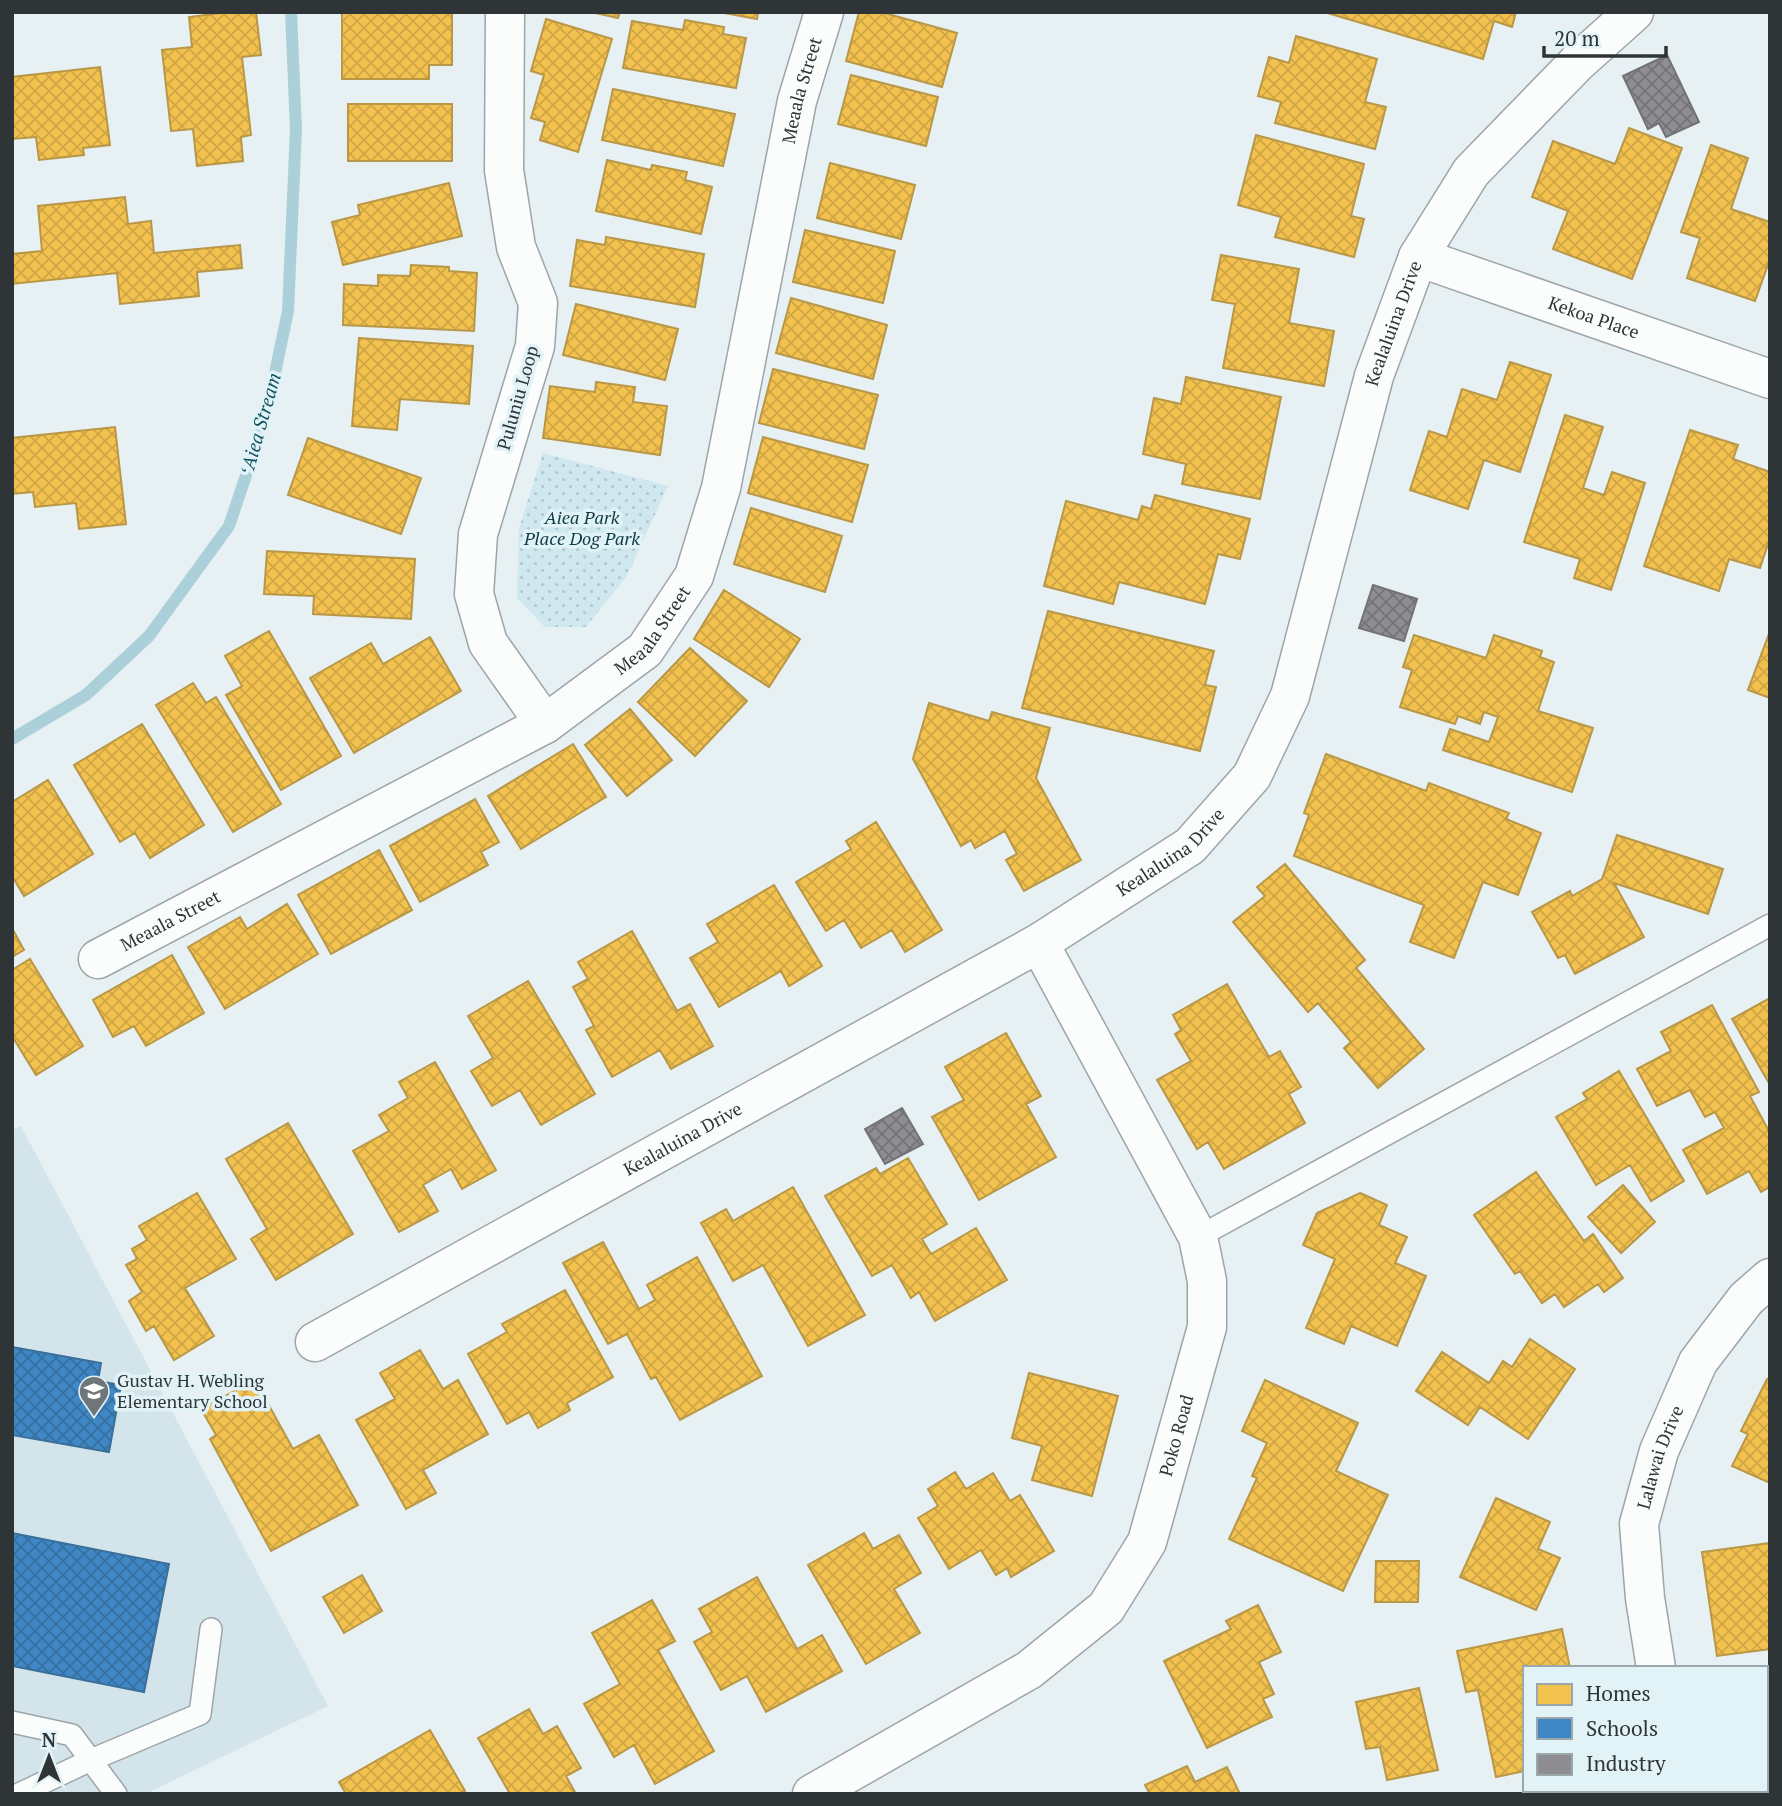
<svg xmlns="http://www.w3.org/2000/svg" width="1782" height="1806" viewBox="0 0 1782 1806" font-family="'PT Serif',serif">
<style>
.built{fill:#d3e5ea}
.park{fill:url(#park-dots)}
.homes{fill:url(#homes-cross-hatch);stroke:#b89747;stroke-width:2}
.schools{fill:url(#schools-cross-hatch);stroke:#3a6f9a;stroke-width:2}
.industry{fill:url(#industry-cross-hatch);stroke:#717377;stroke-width:2}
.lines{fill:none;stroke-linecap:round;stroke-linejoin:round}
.stream{stroke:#acd0da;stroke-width:12}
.service-casing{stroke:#9ea5a8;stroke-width:24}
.minor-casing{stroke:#9ea5a8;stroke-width:41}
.service{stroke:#fbfdfd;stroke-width:21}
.minor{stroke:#fbfdfd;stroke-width:38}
.labels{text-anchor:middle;stroke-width:7;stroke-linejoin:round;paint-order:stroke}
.street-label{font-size:18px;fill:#2f3537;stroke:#e2f3f8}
.park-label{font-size:18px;font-style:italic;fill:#0f3b45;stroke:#e2f3f8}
.poi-label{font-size:18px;fill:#2f3537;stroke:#e2f3f8;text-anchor:start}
.water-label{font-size:19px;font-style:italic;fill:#135463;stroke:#e2f3f8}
</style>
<defs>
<pattern id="park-dots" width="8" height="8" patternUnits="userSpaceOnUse" patternTransform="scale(1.75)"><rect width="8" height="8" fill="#cfe8f0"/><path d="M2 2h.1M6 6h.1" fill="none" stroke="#b2c8ce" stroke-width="1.8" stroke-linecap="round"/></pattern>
<pattern id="homes-cross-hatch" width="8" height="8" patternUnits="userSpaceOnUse" patternTransform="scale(1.75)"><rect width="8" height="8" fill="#f2c14e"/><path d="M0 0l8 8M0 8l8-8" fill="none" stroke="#d0a645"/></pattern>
<pattern id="schools-cross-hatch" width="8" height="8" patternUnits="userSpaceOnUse" patternTransform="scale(1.75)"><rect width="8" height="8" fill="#3f88c5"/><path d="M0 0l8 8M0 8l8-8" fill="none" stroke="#3570a1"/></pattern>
<pattern id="industry-cross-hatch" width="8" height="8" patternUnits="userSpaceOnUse" patternTransform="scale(1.75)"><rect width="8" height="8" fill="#8d8d92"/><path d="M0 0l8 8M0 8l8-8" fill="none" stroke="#747478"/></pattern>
</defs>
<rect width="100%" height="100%" fill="#e7f0f3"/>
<path class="built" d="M21,1126L328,1706L145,1794H12V1130Z"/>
<path class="park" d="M543,453L668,486L627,576L586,627H545L517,598L519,528Z"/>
<path class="homes" d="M229,12H256L261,55L242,57L251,135L241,137L243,161L197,166L193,129L171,131L162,50L192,47L189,17Z
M342,12H452V65H429V79H342Z
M591,12H620L618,18Z
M719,12H758L757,19Z
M859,12H881L957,33L942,87L846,61Z
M1324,12H1516L1512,27L1494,21L1483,59Z
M546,19L612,39L578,152L540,140L545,122L531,118L544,75L531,71Z
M685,20L724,27L723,34L746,38L736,88L623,68L632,21L683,30Z
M1296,36L1377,59L1365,102L1386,107L1375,149L1275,123L1281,102L1258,96L1269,57L1289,63Z
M100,67L110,145L83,148L84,155L39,160L36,137L12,139V77Z
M851,75L938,97L926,146L838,124Z
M613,89L735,114L723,166L602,140Z
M348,104H452V161H348Z
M1629,128L1682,148L1632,279L1553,249L1568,211L1532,197L1553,141L1615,164Z
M1256,135L1364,164L1351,216L1364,219L1354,257L1275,237L1281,217L1238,205Z
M1711,145L1748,158L1731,209L1770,222V259L1755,301L1687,278L1700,238L1681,232Z
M607,160L651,170L652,165L687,172L685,180L712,187L701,234L596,211Z
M830,163L915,185L901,239L817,218Z
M449,183L462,236L343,265L332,222L360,215L358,205Z
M125,197L128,224L151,221L154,253L240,245L242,268L197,272L199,296L120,304L117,273L12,284V254L42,251L38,206Z
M805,230L895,251L883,303L793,282Z
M606,237L704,254L695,307L570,286L577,240L605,245Z
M1221,255L1299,269L1289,323L1334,331L1324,386L1223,368L1235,304L1212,300Z
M411,265L449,267V271L477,273L474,331L343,325L344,284L378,286V275L410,276Z
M791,298L887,325L873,379L776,353Z
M576,304L678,329L665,380L563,355Z
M359,338L473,346L469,404L400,399L397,430L352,426Z
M1510,362L1551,375L1520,472L1484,460L1468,509L1410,490L1429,431L1447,437L1462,389L1497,400Z
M773,369L878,395L864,449L759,423Z
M1186,377L1281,397L1260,499L1182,484L1186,464L1143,454L1154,398L1181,404Z
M596,382L635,387L633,402L667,406L660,455L543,438L550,386L595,392Z
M1565,415L1603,427L1583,488L1604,495L1612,472L1645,483L1611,590L1574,578L1580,559L1524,542Z
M115,427L126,524L79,529L76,503L35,507L33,492L12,494V438Z
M1690,430L1738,445L1733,459L1770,472V538L1760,568L1729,559L1719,591L1644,566Z
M763,437L868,465L852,522L748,493Z
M308,438L421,478L401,534L288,495Z
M1155,495L1250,519L1240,559L1218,554L1205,604L1119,582L1113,604L1044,586L1066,501L1138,520L1142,506L1151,509Z
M751,508L842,536L825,592L734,564Z
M267,551L415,559L411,619L313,614L314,596L264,594Z
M724,590L800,639L769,687L694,639Z
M1048,611L1214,651L1205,685L1216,687L1200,751L1022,708Z
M269,631L341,756L281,790L226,695L242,686L225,656Z
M1770,631V698L1748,690Z
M1414,635L1486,658L1494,635L1542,651L1540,657L1554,662L1538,711L1593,728L1572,792L1443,750L1450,729L1489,742L1498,717L1484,712L1480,724L1458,716L1455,724L1400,707L1412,670L1403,667Z
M430,637L461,691L354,753L310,678L371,643L383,664Z
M690,648L747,701L695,756L638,702Z
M193,683L206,703L216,697L281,804L233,832L156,705Z
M929,703L989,721L992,712L1050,728L1036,778L1081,860L1024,891L1006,860L1017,854L1005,831L975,848L971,840L961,846L913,759Z
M630,709L672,760L627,796L585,745Z
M142,724L204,825L150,858L135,833L120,842L74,765Z
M573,744L606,797L521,849L488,796Z
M1326,754L1426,791L1429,783L1509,813L1506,819L1541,833L1518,895L1483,882L1454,958L1410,942L1424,905L1294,856L1309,815L1304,813Z
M48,780L93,854L24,896L12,876V802Z
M475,799L499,842L481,852L488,865L420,902L390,846Z
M876,822L942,930L905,952L892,930L861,948L844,920L826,931L796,882L851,849L846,841Z
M1617,835L1723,869L1708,914L1614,883L1644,937L1575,974L1565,955L1558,958L1532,912L1570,891L1572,896L1602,879Z
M379,850L412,910L331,954L298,895Z
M1285,864L1365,960L1356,968L1424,1049L1378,1088L1344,1048L1351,1042L1318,1003L1308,1012L1233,922L1265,896L1257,887Z
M774,885L822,966L789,986L781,971L719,1007L690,958L718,942L707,924Z
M287,904L318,954L225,1009L188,947L240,917L247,929Z
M12,928L24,950L12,957Z
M632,931L677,1011L690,1004L713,1046L671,1069L660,1050L612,1077L586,1030L594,1026L573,987L588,979L578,962Z
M172,955L204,1013L146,1046L134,1026L113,1037L93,1000Z
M30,959L83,1046L36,1075L12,1036V970Z
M528,981L595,1094L541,1125L520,1090L492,1106L471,1071L493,1058L468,1016Z
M1227,984L1269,1057L1280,1051L1301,1087L1289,1094L1305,1123L1224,1169L1208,1142L1197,1149L1157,1080L1191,1061L1175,1034L1181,1030L1173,1015Z
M1770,998V1085L1732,1019Z
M1712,1005L1759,1092L1750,1096L1770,1133V1187L1761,1192L1749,1171L1707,1194L1683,1150L1724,1128L1715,1112L1705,1117L1690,1090L1657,1106L1637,1069L1671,1051L1661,1032Z
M1006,1033L1041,1096L1026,1104L1056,1157L979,1200L932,1117L964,1100L945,1067Z
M435,1062L496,1170L462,1189L451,1169L423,1185L438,1211L399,1232L353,1151L389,1131L379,1115L408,1098L399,1082Z
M1619,1071L1684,1181L1651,1201L1630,1165L1596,1185L1556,1117L1587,1099L1583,1093Z
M288,1123L353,1234L276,1280L251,1239L267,1229L226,1159Z
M908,1158L947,1224L922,1239L931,1254L976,1228L1007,1280L935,1321L919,1292L911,1298L892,1265L872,1276L825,1196L876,1168L880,1174Z
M1536,1172L1584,1241L1593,1234L1623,1278L1604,1292L1598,1284L1564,1307L1555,1294L1542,1303L1520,1271L1515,1274L1474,1215Z
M1623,1185L1655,1222L1621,1253L1588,1217Z
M793,1187L865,1315L808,1346L763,1265L733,1281L701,1223L726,1209L733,1221Z
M197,1193L236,1259L185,1288L214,1336L174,1360L154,1326L146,1331L129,1301L142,1292L126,1265L137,1259L132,1249L147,1240L139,1226Z
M1360,1193L1387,1205L1379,1225L1407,1237L1395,1263L1426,1276L1397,1346L1351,1326L1344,1344L1306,1328L1335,1259L1303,1245L1317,1213Z
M603,1242L639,1309L655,1300L647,1285L697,1257L762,1376L680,1420L656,1377L651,1379L627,1334L608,1344L563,1263Z
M565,1290L613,1377L567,1403L570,1410L538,1428L529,1412L507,1424L468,1354L507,1332L502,1324Z
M1530,1339L1575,1369L1528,1439L1480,1407L1468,1425L1416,1391L1442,1352L1489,1383L1503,1361L1512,1367Z
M420,1350L443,1389L458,1380L488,1434L423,1470L436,1493L406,1509L356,1420L395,1399L380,1373Z
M1029,1373L1118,1396L1092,1496L1032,1480L1042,1446L1012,1438Z
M1770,1378V1483L1732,1466L1748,1434L1741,1431L1767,1379Z
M255,1380L293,1449L319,1435L358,1505L271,1551L210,1439L216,1435L201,1409Z
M1265,1380L1358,1423L1336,1471L1388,1495L1343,1591L1229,1539L1257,1478L1252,1476L1267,1443L1242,1431Z
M955,1472L966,1489L993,1473L1010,1501L1020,1495L1054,1551L1011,1577L1007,1568L996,1575L981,1550L949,1569L918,1518L938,1506L928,1489Z
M1496,1498L1550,1522L1538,1549L1560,1558L1536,1610L1460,1577Z
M864,1533L873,1549L899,1535L921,1573L894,1589L920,1633L866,1664L808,1565Z
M1770,1543V1649L1717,1656L1702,1552Z
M1376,1561H1419L1418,1602H1375Z
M362,1575L382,1611L344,1633L323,1597Z
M757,1577L797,1649L822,1635L842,1671L766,1712L747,1676L721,1690L694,1642L712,1632L699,1609Z
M652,1600L675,1641L658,1650L714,1751L655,1784L634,1745L614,1757L584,1704L620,1684L592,1633Z
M1258,1605L1281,1652L1259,1662L1274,1694L1263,1699L1272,1717L1207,1748L1164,1661L1231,1629L1226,1621Z
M1562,1629L1570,1668H1525V1771L1496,1777L1478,1690L1466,1692L1457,1651Z
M1419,1688L1438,1770L1387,1780L1380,1747L1366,1749L1356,1702Z
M1770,1691V1780L1766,1774V1752L1768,1751L1766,1747V1693Z
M529,1709L543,1734L557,1726L581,1768L566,1776L576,1794H510L478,1738Z
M430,1730L465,1791L460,1794H346L339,1782Z
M1187,1766L1195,1782L1227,1767L1240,1794H1150L1145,1785Z"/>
<path class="schools" d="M12,1347L101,1363L98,1381L121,1385L109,1452L12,1435Z
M12,1533L169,1564L144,1692L12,1666Z"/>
<path class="industry" d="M1667,55L1699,122L1666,137L1659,123L1648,129L1623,76Z
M1373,585L1417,599L1404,641L1359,628Z
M902,1108L923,1144L885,1164L865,1129Z"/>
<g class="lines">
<path class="stream" d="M12,739L86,695L149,636L229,526L266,416L288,311L296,129L291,12"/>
<g class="service-casing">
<path id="service" d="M1198,1237L1770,925
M12,1722L72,1735L116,1794
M19,1794L91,1760L200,1714L211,1629"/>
</g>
<g class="minor-casing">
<g id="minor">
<path d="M505,12L504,170L516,247L538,303L535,346L478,534L474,594L488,643L545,724"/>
<path id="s1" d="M1418,257L1770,379"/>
<path id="s2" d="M98,959L545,724L645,650L694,576L721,488L797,101L824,12"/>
<path id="s3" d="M315,1342L1039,943L1190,846L1252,776L1290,696L1374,376L1418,257L1471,172L1577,63L1634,12"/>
<path id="s4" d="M1656,1668L1645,1598L1639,1524L1659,1451L1698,1362L1746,1299L1770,1278"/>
<path d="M1710,1790L1712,1794"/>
<path id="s5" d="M812,1794L1029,1670L1106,1608L1147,1542L1207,1327V1281L1198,1237L1039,943"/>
<path d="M1558,1794L1566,1790"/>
</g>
</g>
<use href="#service" class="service"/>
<use href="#minor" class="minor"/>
</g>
<defs>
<g id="school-pin" transform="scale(1.575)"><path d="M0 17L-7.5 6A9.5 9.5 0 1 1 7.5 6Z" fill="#6f7679" stroke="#e2f3f8"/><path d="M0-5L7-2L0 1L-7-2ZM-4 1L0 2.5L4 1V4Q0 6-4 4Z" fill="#fff"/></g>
</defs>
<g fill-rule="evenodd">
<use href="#school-pin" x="94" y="1391"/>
</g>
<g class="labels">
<g class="street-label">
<text dy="6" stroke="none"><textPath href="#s2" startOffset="1216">Meaala Street</textPath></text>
<text dy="6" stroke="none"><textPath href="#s1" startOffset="186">Kekoa Place</textPath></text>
<text dy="6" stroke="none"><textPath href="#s3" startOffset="1575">Kealaluina Drive</textPath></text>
<text transform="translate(518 398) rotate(-74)" y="6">Puluniu Loop</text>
<text dy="6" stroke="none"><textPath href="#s2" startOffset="649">Meaala Street</textPath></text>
<text dy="6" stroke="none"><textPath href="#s3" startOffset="987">Kealaluina Drive</textPath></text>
<text dy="6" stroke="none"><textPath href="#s2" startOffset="82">Meaala Street</textPath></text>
<text dy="6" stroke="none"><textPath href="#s3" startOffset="420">Kealaluina Drive</textPath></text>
<text dy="6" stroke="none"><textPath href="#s5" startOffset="537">Poko Road</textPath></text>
<text dy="6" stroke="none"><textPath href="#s4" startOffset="215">Lalawai Drive</textPath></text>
</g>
<g class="park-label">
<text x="582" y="524">Aiea Park<tspan x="582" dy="21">Place Dog Park</tspan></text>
</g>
<g class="poi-label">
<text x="117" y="1387">Gustav H. Webling<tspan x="117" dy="21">Elementary School</tspan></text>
</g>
<g class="water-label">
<text transform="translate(260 424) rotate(-74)" y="7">ʻAiea Stream</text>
</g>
</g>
<rect width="1782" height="1806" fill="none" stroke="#2f3537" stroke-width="28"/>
<rect x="1523" y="1666" width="245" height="126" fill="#e2f3f8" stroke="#9aa7ab" stroke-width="2"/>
<rect x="1537" y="1684" width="35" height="21" fill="#f2c14e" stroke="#9aa7ab" stroke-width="2"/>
<text x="1586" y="1701" font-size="21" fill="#2f3537">Homes</text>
<rect x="1537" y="1718" width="35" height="21" fill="#3f88c5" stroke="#9aa7ab" stroke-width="2"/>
<text x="1586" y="1736" font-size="21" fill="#2f3537">Schools</text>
<rect x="1537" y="1754" width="35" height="21" fill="#8d8d92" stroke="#9aa7ab" stroke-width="2"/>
<text x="1586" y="1771" font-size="21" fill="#2f3537">Industry</text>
<g transform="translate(49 1757)" stroke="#e2f3f8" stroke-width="5" paint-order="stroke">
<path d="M0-5L12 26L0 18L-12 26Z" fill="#2f3537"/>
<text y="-10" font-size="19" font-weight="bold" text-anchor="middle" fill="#2f3537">N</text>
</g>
<path d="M1544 46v10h122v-10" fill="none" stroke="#2f3537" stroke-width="3.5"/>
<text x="1554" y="46" font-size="21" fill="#2f3537" stroke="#e2f3f8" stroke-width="5" paint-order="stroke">20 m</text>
</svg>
